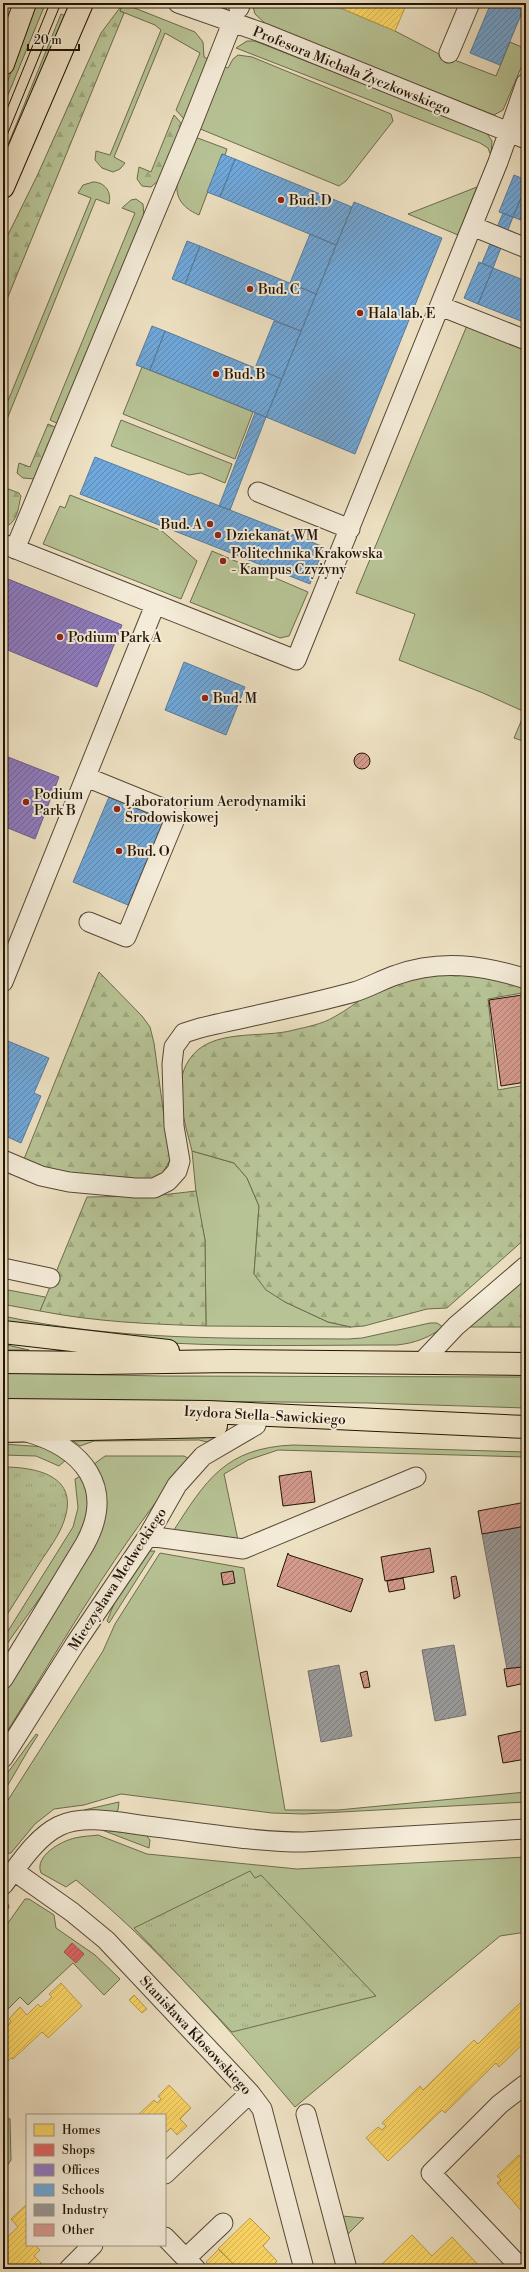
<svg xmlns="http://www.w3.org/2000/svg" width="529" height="2272" viewBox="0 0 529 2272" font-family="'Libre Bodoni',serif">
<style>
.green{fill:#b7c395;stroke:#6c6c4c}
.forest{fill:url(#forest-firs);stroke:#6c6c4c}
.park{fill:url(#park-tufts);stroke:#6c6c4c}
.homes{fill:url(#homes-hatch);stroke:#bd9e49}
.shops{fill:url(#shops-hatch);stroke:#a74d49}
.offices{fill:url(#offices-hatch);stroke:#6e5d8a}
.schools{fill:url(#schools-hatch);stroke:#587c9b}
.industry{fill:url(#industry-hatch);stroke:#75716c}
.building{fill:url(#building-hatch);stroke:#221404}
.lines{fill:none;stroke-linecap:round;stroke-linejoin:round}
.minor-casing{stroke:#554834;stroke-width:21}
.major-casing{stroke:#221404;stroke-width:24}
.minor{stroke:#f4ecd9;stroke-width:19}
.major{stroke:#eee2c4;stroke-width:22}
.tram{stroke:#221404;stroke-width:1}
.poi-dot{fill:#8f2418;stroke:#f4ecd9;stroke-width:1.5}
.labels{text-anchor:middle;stroke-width:4;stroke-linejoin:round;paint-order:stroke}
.street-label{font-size:14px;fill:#221404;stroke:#f4ecd9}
.poi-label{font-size:14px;fill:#221404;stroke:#f4ecd9;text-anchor:start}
</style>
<defs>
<pattern id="forest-firs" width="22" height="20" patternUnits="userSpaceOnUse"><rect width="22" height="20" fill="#b7c395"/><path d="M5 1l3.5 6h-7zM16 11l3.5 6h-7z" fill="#9da77f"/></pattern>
<pattern id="park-tufts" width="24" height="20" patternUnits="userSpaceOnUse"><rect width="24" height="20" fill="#b7c395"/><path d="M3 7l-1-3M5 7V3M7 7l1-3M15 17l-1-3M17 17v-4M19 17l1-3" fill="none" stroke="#9da77f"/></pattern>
<pattern id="homes-hatch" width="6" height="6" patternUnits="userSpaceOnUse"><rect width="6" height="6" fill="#ffd966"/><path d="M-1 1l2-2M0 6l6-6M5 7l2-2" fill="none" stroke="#dab957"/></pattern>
<pattern id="shops-hatch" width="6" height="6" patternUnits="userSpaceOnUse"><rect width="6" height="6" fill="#e06666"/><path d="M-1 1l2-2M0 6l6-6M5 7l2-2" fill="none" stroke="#b55352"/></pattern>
<pattern id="offices-hatch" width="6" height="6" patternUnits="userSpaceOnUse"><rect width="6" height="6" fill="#8e7cc3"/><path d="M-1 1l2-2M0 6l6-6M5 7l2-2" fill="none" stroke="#74649c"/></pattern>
<pattern id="schools-hatch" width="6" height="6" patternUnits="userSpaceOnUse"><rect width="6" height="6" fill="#6fa8dc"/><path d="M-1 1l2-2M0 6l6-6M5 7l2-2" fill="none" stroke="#5b88b0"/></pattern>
<pattern id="industry-hatch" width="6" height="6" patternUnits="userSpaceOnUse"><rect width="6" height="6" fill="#999"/><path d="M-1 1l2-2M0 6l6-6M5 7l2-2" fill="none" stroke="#7c7c7b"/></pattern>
<pattern id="building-hatch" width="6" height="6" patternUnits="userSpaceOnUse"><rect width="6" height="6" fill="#d59b8f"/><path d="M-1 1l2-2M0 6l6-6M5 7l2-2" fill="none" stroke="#ac7d73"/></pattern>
</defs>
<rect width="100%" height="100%" fill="#eee2c4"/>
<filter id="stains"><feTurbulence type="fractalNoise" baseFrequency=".005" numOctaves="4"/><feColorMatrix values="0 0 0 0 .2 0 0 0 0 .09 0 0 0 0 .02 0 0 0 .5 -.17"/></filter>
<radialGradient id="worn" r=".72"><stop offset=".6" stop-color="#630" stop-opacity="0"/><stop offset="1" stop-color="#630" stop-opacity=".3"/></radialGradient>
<path class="green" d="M211,3H232L226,9Z
M252,3H329L395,31L439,54L496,76L510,42L526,49V56L503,110L494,115L267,25L255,14Z
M35,4L44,7L3,107V94Z
M122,5H127L195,32L203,42L204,57L208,59L184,119L176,110L200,53L165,33L114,157L125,163L120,169L113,172L102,168L95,160L96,151L110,155L161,30L155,25L120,11Z
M61,14L66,16L3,163V157Z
M247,41H255L486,132L492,141L491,156L488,148L480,143L236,48Z
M238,55L252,57L391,114L393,121L346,181L339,186L198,128L223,67L228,68L233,59Z
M195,137L227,149L225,155L222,154L199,215C159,198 183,165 195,137Z
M93,182C105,182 112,192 109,204L96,199L3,429V413L91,198L78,193L83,185Z
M477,187L458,235L408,214Z
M136,199L143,204L144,216L59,424L50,420L135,213L122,208L131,200Z
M468,323L526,348L524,356L526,362V742L514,738L525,712L483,693L399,660L415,614L356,593Z
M142,367L253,412L235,459L123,414Z
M121,420L232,464L225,483L201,473L189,475L111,446Z
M70,495L162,531L197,561L181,599L43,544L60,506L65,508Z
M212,551L308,592L289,636L280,638L190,602Z
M192,1151L234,1163L247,1178L259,1206L254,1274L285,1302L328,1322L351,1327L206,1326L205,1240L197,1203Z
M3,1289L45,1297L46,1298L40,1311L7,1305L3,1304Z
M3,1316C117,1341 233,1338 348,1339L362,1338L430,1323H437L443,1327C429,1338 415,1343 397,1345C266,1345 132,1351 3,1321Z
M3,1344L29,1350H3Z
M3,1373L161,1376L526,1377V1408L369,1403L3,1399Z
M223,1433L207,1442L199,1440L94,1441L80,1446L69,1438Z
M3,1444L45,1447L67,1459L59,1466L36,1456L3,1455Z
M293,1445L526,1452V1457L278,1450L248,1460L224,1474L239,1545L172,1533C206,1480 225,1448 293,1445Z
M105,1456H184L190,1459C118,1545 62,1644 3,1738V1690L95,1544C110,1508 104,1501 94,1464Z
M81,1476C85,1485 88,1495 88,1505C85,1545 26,1614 3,1650V1639L73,1527L78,1508L75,1479Z
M146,1551H155L109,1623L107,1621L116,1599Z
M160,1553L244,1568L285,1810H338L526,1792V1802L304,1814L272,1813L121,1794L84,1805L54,1809L35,1824L11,1853L3,1854V1808L103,1651L115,1624Z
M36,1734L38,1735C25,1754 15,1774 3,1793V1779Z
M119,1802L118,1810L112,1815L84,1810Z
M102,1830L146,1835L150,1840L149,1848Z
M98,1835L147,1854L297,1869L526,1857V1932L500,1936L295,2107C227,2027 158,1946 76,1880L66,1887L41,1873C34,1856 61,1841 75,1838C83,1836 91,1836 98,1835Z
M25,1899H29L54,1915L56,1928L95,1955L120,1979L104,1995L73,1963L28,2005L20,1997L3,2014V1930Z
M3,1900L8,1904L9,1907L3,1917Z
M342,2216L364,2218L347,2235Z"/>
<path class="forest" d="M122,5L120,11L124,13L3,309V245L37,176L101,33Z
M174,115L182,124L159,180L151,187L142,186L137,179L139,167L151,172Z
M48,424L57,428L35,479L23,478L17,473L19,463L30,467Z
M3,487L19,493L21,496C18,508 18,523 4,527Z
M99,972L142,1016L150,1027L154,1043L170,1160L161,1176L148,1183L49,1172L24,1159Z
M478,972L522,986V993L488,999L498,1090L526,1085V1238L447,1308L427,1309L364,1326L351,1327L328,1322L285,1302L266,1290L254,1274L259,1206L247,1178L234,1163L192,1151C185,1123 172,1085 189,1060C210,1027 262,1039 294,1030C306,1027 323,1024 334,1017C357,1005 376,984 402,978C427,973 453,974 478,972Z
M196,1191L205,1240L206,1326C149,1324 96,1322 40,1311L87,1197L153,1196Z
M526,1277V1327H469Z"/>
<path class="park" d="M3,1467C37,1467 80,1476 64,1521C59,1536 48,1550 39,1564C27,1583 15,1602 3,1621Z
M250,1871L255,1878L261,1875L376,1996L232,2032L134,1928Z
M3,2117L10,2119L11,2160L3,2172Z"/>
<path class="homes" d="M329,3H407L395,31Z
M61,1983L82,2006L48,2038L42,2032L13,2059L11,2058L3,2066V2024L5,2022L8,2025L11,2021L9,2019L20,2007L27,2015L38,2004L41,2007L52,1997L49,1994Z
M134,1995L147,2009L142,2013L129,2000Z
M526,1997V2041L499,2067L496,2063L445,2113L442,2110L388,2161L366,2138L378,2127L382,2130L386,2126L382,2123L420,2086L423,2090L474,2040L478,2044Z
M169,2085L191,2108L180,2119L187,2126L177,2135L171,2128L165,2134V2115H138L154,2100L157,2103L161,2099L158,2096Z
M519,2155L522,2159L526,2156L525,2215L497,2183L501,2180L497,2176Z
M27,2204V2245H35L40,2250L34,2256L41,2263L35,2269H28L25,2266L21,2269H3V2241L18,2227L11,2219Z
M250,2218L270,2238L263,2246L277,2261L270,2269H238L218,2249Z
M412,2235L432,2256L452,2237L482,2269H377Z
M219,2249L238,2269H212L206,2262Z"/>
<path class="shops" d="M72,1943L84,1954L76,1963L64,1952Z"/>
<path class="offices" d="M3,577L122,625L97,687L3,648Z
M3,755L59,777L35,839L3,826Z"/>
<path class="schools" d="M491,3H526L500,65L470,53Z
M222,154L235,159L220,197L207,192Z
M235,159L352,207L336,245L220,197Z
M514,175L526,180V186L513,217L499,212Z
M526,186V222L513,217Z
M354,202L442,238L355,454L266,417Z
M503,213L513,217L493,268L482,263Z
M310,234L336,245L316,294L290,283Z
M187,241L200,246L185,284L172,279Z
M200,246L316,294L301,331L185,284Z
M479,262L493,268L478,304L464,298Z
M493,268L526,281V323L478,304Z
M274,321L301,331L282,379L255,368Z
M152,326L165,331L150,370L136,365Z
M165,331L282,379L266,417L150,370Z
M255,413L266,417L230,510L219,506Z
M95,457L324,547L310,584L80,494Z
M184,662L245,687L226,735L165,710Z
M109,797L164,820L128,905L73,882Z
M3,1039L49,1058L34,1093L41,1096L21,1143L3,1135Z"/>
<path class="industry" d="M526,1526V1681H525L522,1667L507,1669L482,1534Z
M454,1645L466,1715L435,1721L422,1650Z
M339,1665L352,1736L321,1742L308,1671Z"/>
<path class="building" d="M354 761a8 8 0 1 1 16 0a8 8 0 1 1-16 0Z
M522,995L526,1021V1082L501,1086L489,1000Z
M311,1471L315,1502L283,1506L279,1476Z
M526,1502V1526L482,1534L478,1511Z
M430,1548L434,1572L385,1581L381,1557Z
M288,1553L289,1555L363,1579L351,1612L277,1586Z
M233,1571L235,1583L223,1585L221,1573Z
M456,1576L460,1596L454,1599L451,1577Z
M403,1578L405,1589L389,1592L387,1581Z
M522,1667L525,1683L507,1687L504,1669Z
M367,1671L370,1687L364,1688L360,1673Z
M526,1730V1759L503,1763L498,1736Z"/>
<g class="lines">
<g class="minor-casing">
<path id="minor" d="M178,3L266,34L526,139
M239,8L241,3
M449,53L470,3
M472,226L526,248
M440,306L526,340
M258,492L350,529
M3,544L296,660L498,162L526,83
M15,549L192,124L232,23
M86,777L177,814L126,937L89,922
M3,982L155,605
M3,1160L41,1176L69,1182L135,1188H154L168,1181L177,1171L180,1161L174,1126L172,1064L174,1047L184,1033L200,1028C251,1016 303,1006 354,992C368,988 381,980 396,975C440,959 483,965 526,979
M3,1268L50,1278
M420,1364L456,1326L526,1266
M148,1536L243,1549L416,1477
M3,1679L85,1544C116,1487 83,1448 27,1432
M3,1758L75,1644L148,1536L177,1485L203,1456L256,1425
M14,1871L72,1912L106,1940L250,2093L262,2109L304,2269
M3,1885C19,1865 35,1838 59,1826C86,1813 126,1824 155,1827C205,1833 254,1842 304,1842L526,1829
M306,2114L347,2269
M165,2174L250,2093
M165,2237L196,2269
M186,2258L223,2223
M69,2269L93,2245
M522,2269L431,2173L500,2104L526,2084"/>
</g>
<g class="major-casing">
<path id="major" d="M3,64L25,3
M3,187L82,3
M3,1332L168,1351
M3,1362L100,1363L232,1361L526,1364
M3,1410L208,1412L526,1427
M3,1431L216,1426"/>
</g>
<use href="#minor" class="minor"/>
<use href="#major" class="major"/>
<path class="tram" d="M3,119L50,3
M3,145L61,3"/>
</g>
<g class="poi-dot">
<circle cx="281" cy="200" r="4"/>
<circle cx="250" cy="289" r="4"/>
<circle cx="360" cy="313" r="4"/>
<circle cx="216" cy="374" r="4"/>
<circle cx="210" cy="524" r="4"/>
<circle cx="218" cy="535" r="4"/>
<circle cx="223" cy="561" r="4"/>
<circle cx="60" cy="637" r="4"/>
<circle cx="205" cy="698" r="4"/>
<circle cx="26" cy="802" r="4"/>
<circle cx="117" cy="809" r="4"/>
<circle cx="119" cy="851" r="4"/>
</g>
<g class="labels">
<g class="street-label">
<text transform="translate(352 70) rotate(22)" y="5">Profesora Michała Życzkowskiego</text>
<text transform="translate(265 1415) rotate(3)" y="5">Izydora Stella-Sawickiego</text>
<text transform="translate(117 1579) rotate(-57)" y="5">Mieczysława Medweckiego</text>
<text transform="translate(196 2035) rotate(47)" y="5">Stanisława Kłosowskiego</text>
</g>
<g class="poi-label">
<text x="289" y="205">Bud. D</text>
<text x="258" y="294">Bud. C</text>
<text x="368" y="318">Hala lab. E</text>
<text x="224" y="379">Bud. B</text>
<text x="202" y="529" text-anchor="end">Bud. A</text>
<text x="226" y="540">Dziekanat WM</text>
<text x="231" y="558">Politechnika Krakowska<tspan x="231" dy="16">- Kampus Czyżyny</tspan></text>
<text x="68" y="642">Podium Park A</text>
<text x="213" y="703">Bud. M</text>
<text x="34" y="799">Podium<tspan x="34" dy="16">Park B</tspan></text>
<text x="125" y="806">Laboratorium Aerodynamiki<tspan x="125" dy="16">Środowiskowej</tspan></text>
<text x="127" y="856">Bud. O</text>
</g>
</g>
<rect width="529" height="2272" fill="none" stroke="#eee2c4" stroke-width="16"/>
<rect x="4" y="4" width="521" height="2264" fill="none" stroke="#221404" stroke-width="2"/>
<rect x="8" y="8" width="513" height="2256" fill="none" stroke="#221404"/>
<rect x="26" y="2114" width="140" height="132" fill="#f4ecd9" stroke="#a09684"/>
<rect x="34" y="2124" width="20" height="12" fill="#ffd966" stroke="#a09684"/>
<text x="62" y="2134" font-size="12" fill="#221404">Homes</text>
<rect x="34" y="2144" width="20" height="12" fill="#e06666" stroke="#a09684"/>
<text x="62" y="2154" font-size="12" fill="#221404">Shops</text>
<rect x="34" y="2164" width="20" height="12" fill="#8e7cc3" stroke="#a09684"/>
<text x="62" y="2174" font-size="12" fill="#221404">Offices</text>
<rect x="34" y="2184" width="20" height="12" fill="#6fa8dc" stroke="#a09684"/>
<text x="62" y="2194" font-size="12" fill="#221404">Schools</text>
<rect x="34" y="2204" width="20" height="12" fill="#999999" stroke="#a09684"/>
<text x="62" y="2214" font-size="12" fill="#221404">Industry</text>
<rect x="34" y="2224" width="20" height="12" fill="#d59b8f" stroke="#a09684"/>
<text x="62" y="2234" font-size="12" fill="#221404">Other</text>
<path d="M28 44v6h51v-6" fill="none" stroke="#221404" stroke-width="2"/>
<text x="34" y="44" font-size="12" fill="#221404" stroke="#f4ecd9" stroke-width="3" paint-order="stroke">20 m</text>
<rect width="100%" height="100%" filter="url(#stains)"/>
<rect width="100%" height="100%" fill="url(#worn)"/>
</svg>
